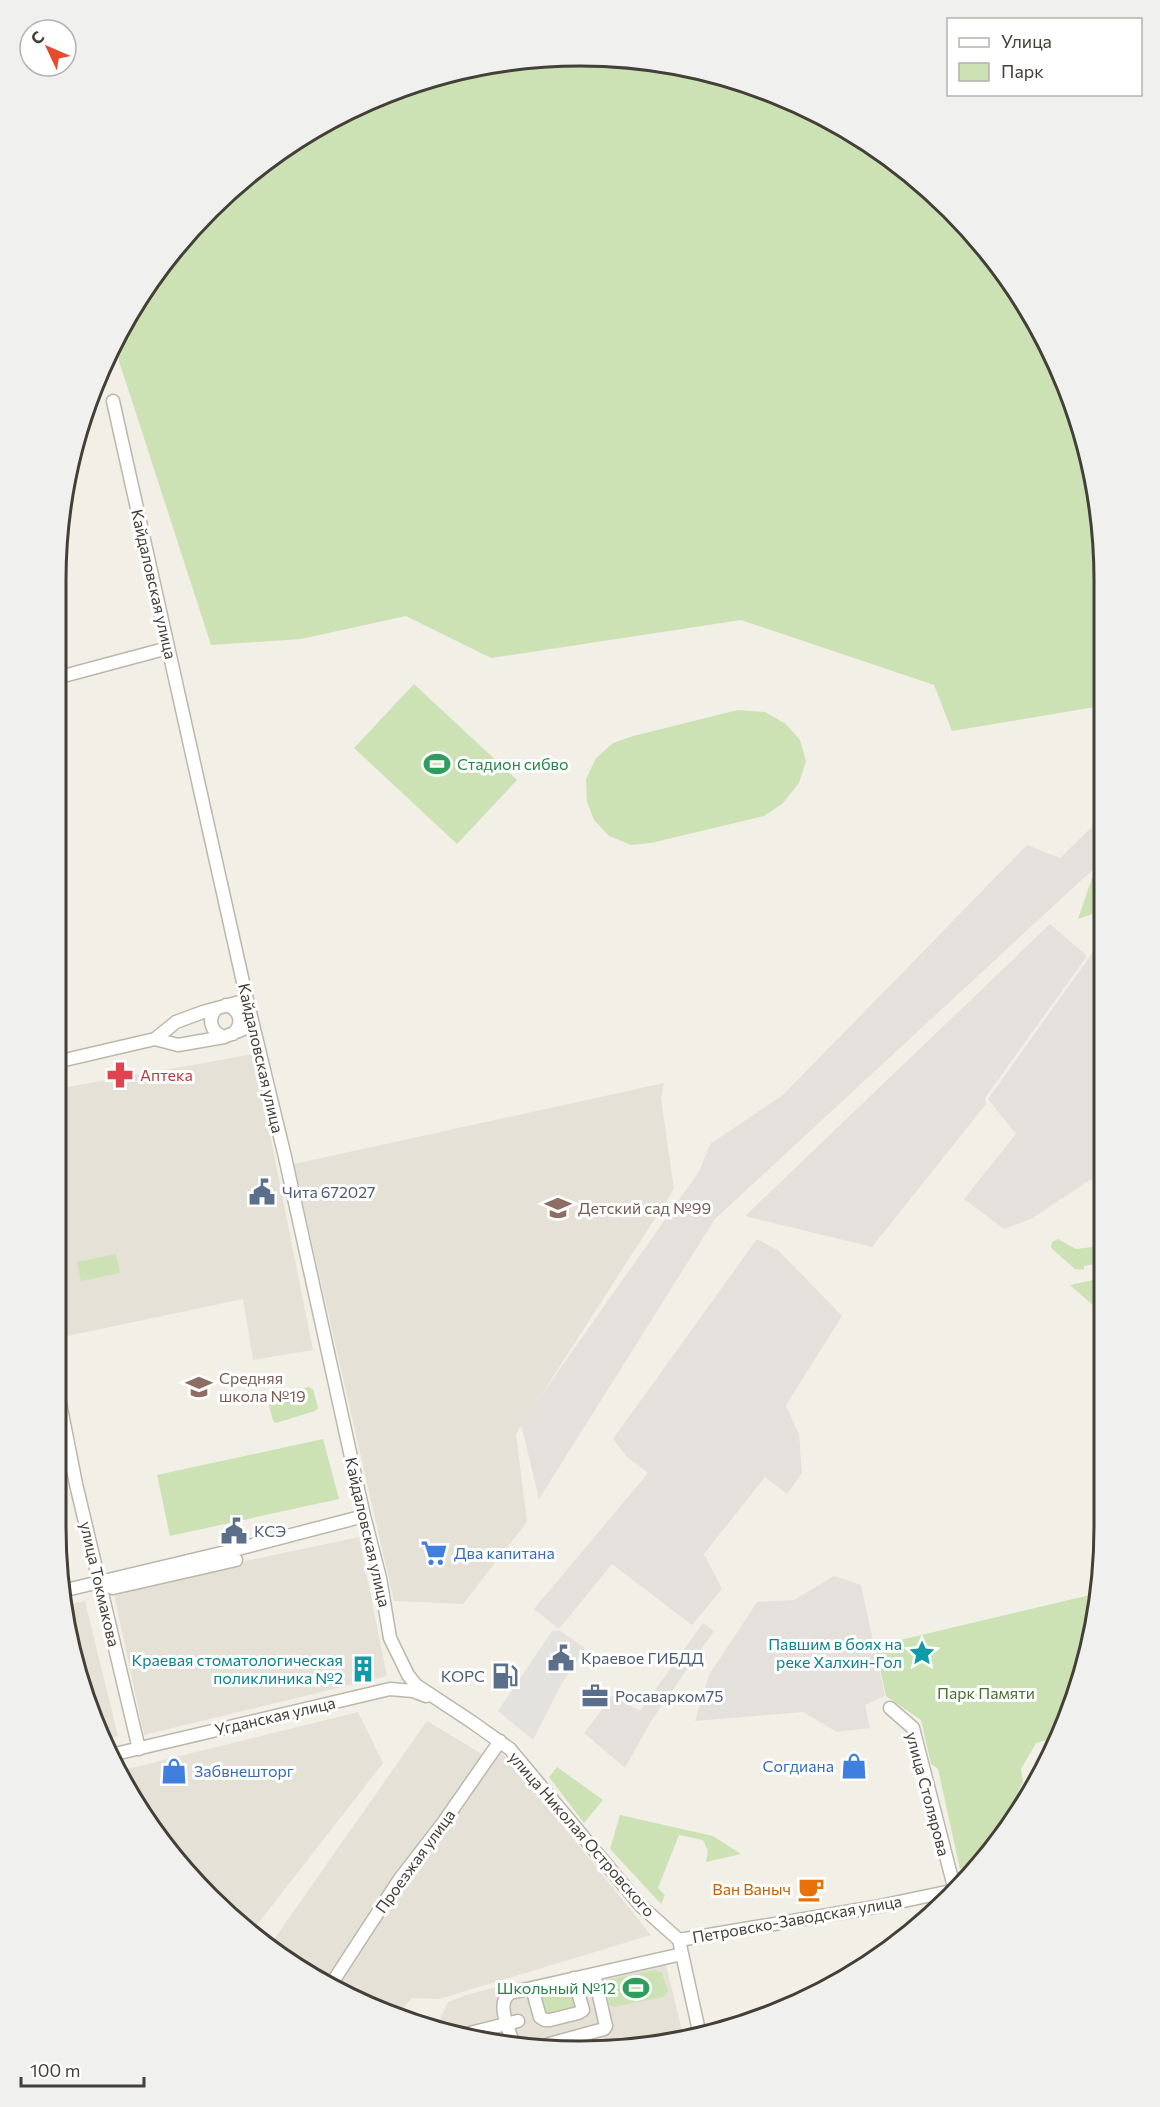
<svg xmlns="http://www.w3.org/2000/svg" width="1160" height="2107" viewBox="0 0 1160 2107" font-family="Commissioner,sans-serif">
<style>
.residential{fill:#e5e1d6}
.industrial{fill:#e4e1dc}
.green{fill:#cce2b4}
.parking{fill:#e3e2df}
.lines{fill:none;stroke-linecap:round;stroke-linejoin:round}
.minor-casing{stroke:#bcb7ab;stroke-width:15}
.minor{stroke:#fff;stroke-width:12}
.labels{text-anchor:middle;stroke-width:6;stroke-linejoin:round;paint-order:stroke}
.street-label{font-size:16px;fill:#443f37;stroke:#fff}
.leisure-label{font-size:16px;fill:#27864d;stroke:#fff;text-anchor:start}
.health-label{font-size:16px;fill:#be3a42;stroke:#fff;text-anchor:start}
.service-label{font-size:16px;fill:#4e5e75;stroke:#fff;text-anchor:start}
.education-label{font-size:16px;fill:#785e54;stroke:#fff;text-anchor:start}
.shop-label{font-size:16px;fill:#366cbe;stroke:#fff;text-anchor:start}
.culture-label{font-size:16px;fill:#0d838f;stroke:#fff;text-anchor:end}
.park-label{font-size:16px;fill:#477030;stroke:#fff}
.food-label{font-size:16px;fill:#c56008;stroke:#fff;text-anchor:end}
.rim{fill:none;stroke:#443f37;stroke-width:3}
</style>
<rect width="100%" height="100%" fill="#f2efe7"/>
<path class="residential" d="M254,1054L313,1350L253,1360L243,1299L58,1338L56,1326V1089Z
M664,1083L661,1098L674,1189L516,1434L527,1522L463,1604L394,1601L294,1164Z
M359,1537L387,1676L144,1735L113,1589Z
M85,1601L118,1736L107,1739L83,1696L68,1605Z
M358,1712L383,1763L253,1930L164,1847L123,1770Z
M427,1721L482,1754L330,1982L289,1963L270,1945Z
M496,1748L512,1763L651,1935L439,1999L412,1998L399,2013L334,1984Z
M663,1953L683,2034L615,2050L442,2033L440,2019L448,2002L466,1995L496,1987Z"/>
<path class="industrial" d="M1101,818V862L715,1219L539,1499L521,1424L700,1170L710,1144L783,1095L1027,845L1060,858Z
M1050,924L1087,956L985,1098L986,1104L872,1247L745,1216Z
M1101,941L1102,1172L1031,1219L1004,1229L964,1199L1016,1134L988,1099Z
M757,1239L779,1251L842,1316L786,1405L799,1435L802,1473L787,1494L765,1477L704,1554L722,1589L692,1625L612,1564L559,1629L534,1609L648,1473L627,1457L613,1439Z
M834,1576L861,1585L885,1696L865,1705L870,1728L837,1732L803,1712L695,1721L709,1675L757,1602L794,1600Z
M703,1623L714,1631L653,1718L625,1768L584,1733L612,1696L640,1711Z"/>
<path class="green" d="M545,57L648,60L748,83L842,126L926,186L1016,288L1065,380L1100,512L1101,706L952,731L934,685L741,620L491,658L406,616L301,639L211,645L119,361L118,335L126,318L185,234L260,164L348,110L444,73Z
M414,684L517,780L457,844L354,748Z
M738,710L765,712L786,724L800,740L806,761L799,783L782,804L764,816L651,843L631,845L609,836L594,820L587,802L586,779L596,758L613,743L633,736Z
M1101,868V911L1078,919L1092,878Z
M1058,1239L1076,1249L1102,1246V1271L1097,1272L1095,1264L1084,1266V1270L1075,1269L1051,1248L1052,1242Z
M116,1254L120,1273L81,1281L77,1262Z
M1102,1278L1103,1314L1070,1285Z
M308,1387L313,1389L318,1408L315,1411L276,1423L273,1421L268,1401Z
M323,1439L339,1499L170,1536L157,1475Z
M1098,1593L1087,1663L1055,1738L1036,1743L1021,1769L1023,1782L1018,1792L1021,1805L971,1866L960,1869L938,1769L931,1764L921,1720L886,1696L875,1646Z
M557,1767L603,1800L584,1823L549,1777Z
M620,1815L713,1836L741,1854L706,1862L708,1851L703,1840L679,1835L658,1888L665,1895L661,1904L610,1849Z
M655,1970L662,1973L668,1991L664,1997L613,2007L609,2004L605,1984L608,1980Z
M571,1982L580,2007L545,2018L538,1994L541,1990Z"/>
<path class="parking" d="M559,1630L585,1648L561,1685L533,1740L498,1711L552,1631Z"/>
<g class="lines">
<g class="minor-casing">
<path id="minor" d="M113,401L247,1000L285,1157L364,1516L380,1578L390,1638L408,1675L416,1685L472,1722L510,1749L641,1906L679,1940L699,2031
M56,678L168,648
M226,1005C240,1009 244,1024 233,1034
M217,1008C207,1018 210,1032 224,1037
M155,1039L178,1045L224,1037L253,1025
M56,1062L155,1039L176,1022L203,1012L247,1000
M56,1383L76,1484L139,1749
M99,1582L113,1588L236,1560
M66,1590L234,1550L364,1516
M890,1708L913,1728L954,1887
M115,1754L390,1689L413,1691L426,1696
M679,1940L875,1907L951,1891
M332,1983L399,1880L443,1823L500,1741
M532,1988L540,2017L545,2020H550L578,2013L583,2010L574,1978
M462,2035L518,2021
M512,2040C508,2026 496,2003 510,1993L682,1954
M549,2044L604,2029L606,2026L594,1974"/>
</g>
<use href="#minor" class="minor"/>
</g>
<defs>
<g id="stadium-bare" transform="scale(2.07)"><path d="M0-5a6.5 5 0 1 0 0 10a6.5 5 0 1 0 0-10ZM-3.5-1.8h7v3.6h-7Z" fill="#2e9e5b" stroke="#fff" stroke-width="2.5" paint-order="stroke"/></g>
<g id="pharmacy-bare" transform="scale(2.07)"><path d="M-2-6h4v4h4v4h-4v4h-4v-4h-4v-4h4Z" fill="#e0444e" stroke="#fff" stroke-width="2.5" paint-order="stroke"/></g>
<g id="civic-bare" transform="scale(2.07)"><path d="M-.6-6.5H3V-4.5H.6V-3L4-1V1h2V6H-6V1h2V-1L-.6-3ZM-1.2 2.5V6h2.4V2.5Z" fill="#5c6f8a" stroke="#fff" stroke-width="2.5" paint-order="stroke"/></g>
<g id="school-bare" transform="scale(2.07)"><path d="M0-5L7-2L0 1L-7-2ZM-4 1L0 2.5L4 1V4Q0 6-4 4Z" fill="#8d6e63" stroke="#fff" stroke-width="2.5" paint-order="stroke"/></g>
<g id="supermarket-bare" transform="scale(2.07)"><path d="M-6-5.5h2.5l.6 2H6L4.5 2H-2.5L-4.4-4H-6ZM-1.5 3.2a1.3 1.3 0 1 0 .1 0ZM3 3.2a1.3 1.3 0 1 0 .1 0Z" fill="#3f7fe0" stroke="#fff" stroke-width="2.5" paint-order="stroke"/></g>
<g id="sight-bare" transform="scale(2.07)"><path d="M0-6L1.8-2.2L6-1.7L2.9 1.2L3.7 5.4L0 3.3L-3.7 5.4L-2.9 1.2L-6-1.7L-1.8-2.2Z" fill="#0f9aa8" stroke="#fff" stroke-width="2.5" paint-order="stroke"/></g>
<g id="building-bare" transform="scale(2.07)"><path d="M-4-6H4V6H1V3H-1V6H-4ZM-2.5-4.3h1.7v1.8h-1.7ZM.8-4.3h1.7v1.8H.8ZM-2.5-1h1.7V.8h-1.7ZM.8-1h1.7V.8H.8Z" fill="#0f9aa8" stroke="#fff" stroke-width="2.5" paint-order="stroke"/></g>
<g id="fuel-bare" transform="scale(2.07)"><path d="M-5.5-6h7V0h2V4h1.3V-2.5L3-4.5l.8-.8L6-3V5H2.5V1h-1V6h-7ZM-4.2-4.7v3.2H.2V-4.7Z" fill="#5c6f8a" stroke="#fff" stroke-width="2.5" paint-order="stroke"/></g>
<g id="office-bare" transform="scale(2.07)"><path d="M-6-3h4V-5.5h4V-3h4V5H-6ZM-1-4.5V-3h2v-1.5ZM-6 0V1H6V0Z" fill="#5c6f8a" stroke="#fff" stroke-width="2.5" paint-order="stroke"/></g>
<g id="shop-bare" transform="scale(2.07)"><path d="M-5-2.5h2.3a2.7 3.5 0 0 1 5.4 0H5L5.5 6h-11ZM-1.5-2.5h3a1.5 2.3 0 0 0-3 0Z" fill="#3f7fe0" stroke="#fff" stroke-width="2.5" paint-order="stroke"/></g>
<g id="cafe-bare" transform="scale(2.07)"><path d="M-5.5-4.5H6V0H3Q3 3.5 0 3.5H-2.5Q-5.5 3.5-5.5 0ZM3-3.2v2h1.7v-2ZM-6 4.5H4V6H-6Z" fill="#e8710a" stroke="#fff" stroke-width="2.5" paint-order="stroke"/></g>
</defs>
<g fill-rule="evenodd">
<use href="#stadium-bare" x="437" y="764"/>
<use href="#pharmacy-bare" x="120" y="1075"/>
<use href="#civic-bare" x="262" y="1192"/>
<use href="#school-bare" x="558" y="1208"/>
<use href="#school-bare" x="199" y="1387"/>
<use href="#civic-bare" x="234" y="1531"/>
<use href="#supermarket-bare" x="434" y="1553"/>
<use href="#sight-bare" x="922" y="1653"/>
<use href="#civic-bare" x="561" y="1658"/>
<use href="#building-bare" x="363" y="1669"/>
<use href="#fuel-bare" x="505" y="1676"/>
<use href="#office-bare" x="595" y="1696"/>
<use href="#shop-bare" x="854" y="1766"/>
<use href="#shop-bare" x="174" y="1771"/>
<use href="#cafe-bare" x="811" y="1889"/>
<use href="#stadium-bare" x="636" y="1988"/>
</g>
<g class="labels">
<g class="street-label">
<text transform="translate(154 584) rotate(77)" y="6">Кайдаловская улица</text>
<text transform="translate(261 1058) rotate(77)" y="6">Кайдаловская улица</text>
<text transform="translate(368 1532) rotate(77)" y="6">Кайдаловская улица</text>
<text transform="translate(100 1584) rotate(77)" y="6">улица Токмакова</text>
<text transform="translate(275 1716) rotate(-13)" y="6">Угданская улица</text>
<text transform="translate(928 1794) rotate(75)" y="6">улица Столярова</text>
<text transform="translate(582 1834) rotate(49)" y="6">улица Николая Островского</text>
<text transform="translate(415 1861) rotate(-54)" y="6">Проезжая улица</text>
<text transform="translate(797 1919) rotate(-10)" y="6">Петровско-Заводская улица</text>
</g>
<g class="leisure-label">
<text x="457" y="770">Стадион сибво</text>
<text x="616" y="1994" text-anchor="end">Школьный №12</text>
</g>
<g class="health-label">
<text x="140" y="1081">Аптека</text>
</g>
<g class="service-label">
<text x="282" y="1198">Чита 672027</text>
<text x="254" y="1537">КСЭ</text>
<text x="581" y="1664">Краевое ГИБДД</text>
<text x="485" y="1682" text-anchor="end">КОРС</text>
<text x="615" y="1702">Росаварком75</text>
</g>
<g class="education-label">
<text x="578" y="1214">Детский сад №99</text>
<text x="219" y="1384">Средняя<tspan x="219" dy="18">школа №19</tspan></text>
</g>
<g class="shop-label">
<text x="454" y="1559">Два капитана</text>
<text x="834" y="1772" text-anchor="end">Согдиана</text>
<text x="194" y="1777">Забвнешторг</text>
</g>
<g class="culture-label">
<text x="902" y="1650">Павшим в боях на<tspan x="902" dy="18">реке Халхин-Гол</tspan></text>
<text x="343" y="1666">Краевая стоматологическая<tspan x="343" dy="18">поликлиника №2</tspan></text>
</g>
<g class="park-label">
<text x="986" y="1699">Парк Памяти</text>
</g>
<g class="food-label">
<text x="791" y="1895">Ван Ваныч</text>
</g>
</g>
<path d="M0 0H1160V2107H0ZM580 66H580A514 514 0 0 1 1094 580V1527A514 514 0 0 1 580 2041H580A514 514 0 0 1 66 1527V580A514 514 0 0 1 580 66Z" fill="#f0f0ef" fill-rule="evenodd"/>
<path class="rim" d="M580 66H580A514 514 0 0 1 1094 580V1527A514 514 0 0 1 580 2041H580A514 514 0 0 1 66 1527V580A514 514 0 0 1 580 66Z"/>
<rect x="947" y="18" width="195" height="78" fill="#ffffff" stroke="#b4b2af" stroke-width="1.5"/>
<rect x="959" y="38" width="30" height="9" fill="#ffffff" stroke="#b4b2af" stroke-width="1.5"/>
<text x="1001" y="48" font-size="18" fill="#443f37">Улица</text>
<rect x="959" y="63" width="30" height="18" fill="#cce2b4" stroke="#b4b2af" stroke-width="1.5"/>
<text x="1001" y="78" font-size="18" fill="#443f37">Парк</text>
<g transform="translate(48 48) rotate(314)"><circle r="28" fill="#ffffff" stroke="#b4b2af" stroke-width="1.5"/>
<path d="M0-4.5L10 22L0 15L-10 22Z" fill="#e54c2b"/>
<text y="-9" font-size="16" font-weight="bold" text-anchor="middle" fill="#443f37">С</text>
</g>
<path d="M21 2077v9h123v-9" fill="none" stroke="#443f37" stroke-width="3"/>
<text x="30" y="2077" font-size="18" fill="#443f37" stroke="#ffffff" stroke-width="4.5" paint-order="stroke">100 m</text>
</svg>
